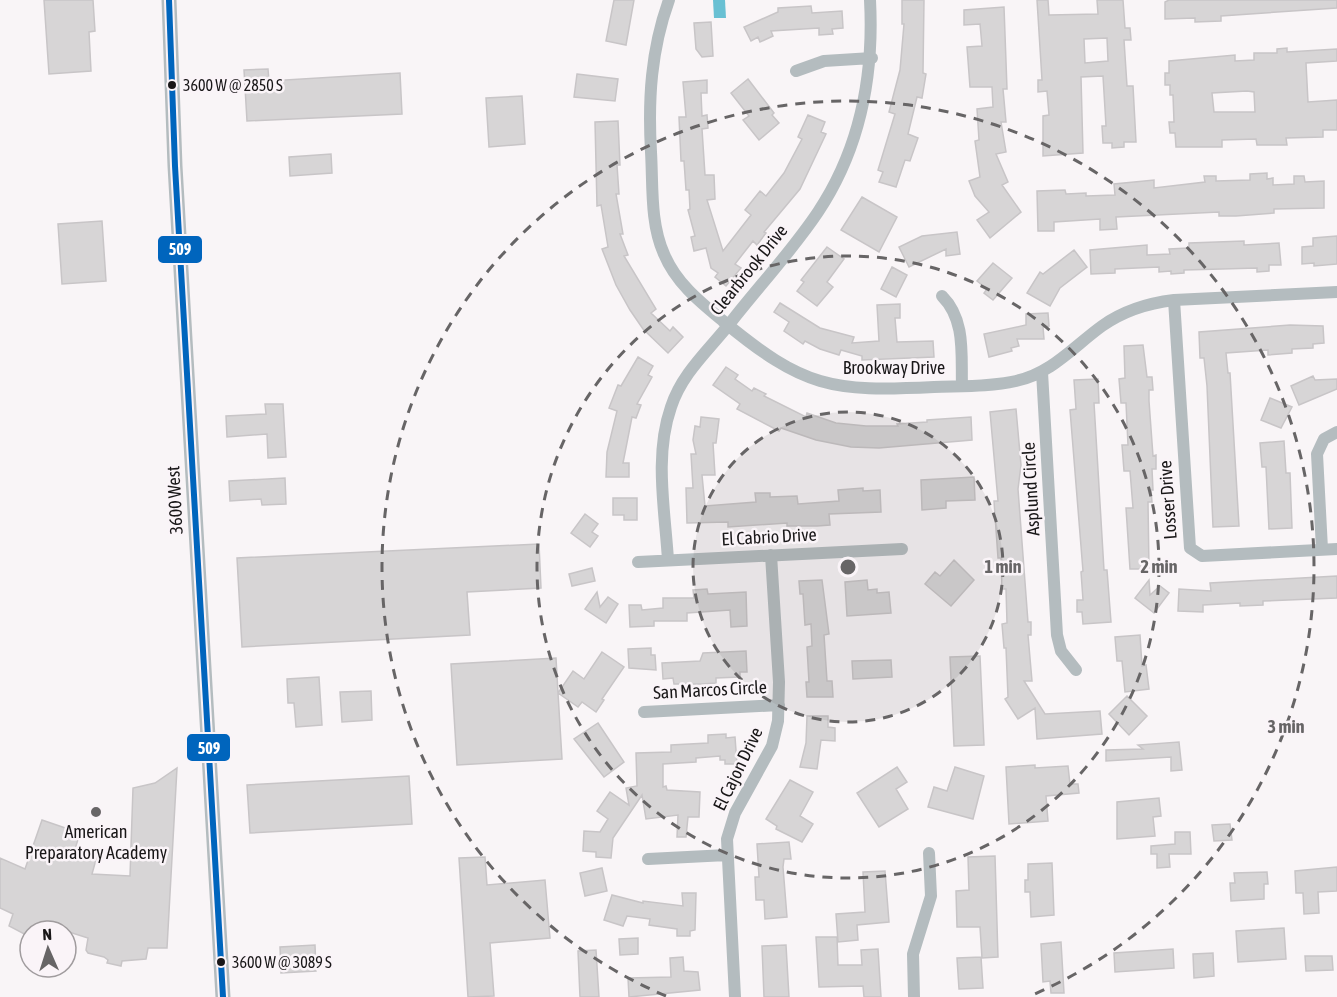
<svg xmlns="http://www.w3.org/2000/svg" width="1337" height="997" viewBox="0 0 1337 997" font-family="'Asap Condensed',sans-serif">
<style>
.water{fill:#69c0d3}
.building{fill:#d7d5d6;stroke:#c8c5c7;stroke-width:1.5;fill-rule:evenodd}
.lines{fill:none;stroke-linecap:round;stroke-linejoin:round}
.minor{stroke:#b4bcbf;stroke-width:12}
.tertiary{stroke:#b4bcbf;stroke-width:15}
.bus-1-casing{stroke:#faf4f8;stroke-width:10}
.bus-1{stroke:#0065bd;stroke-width:6}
.ring{fill:none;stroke:#676566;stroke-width:3;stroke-dasharray:10 8}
.bus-dot{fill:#191718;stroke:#faf4f8;stroke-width:2}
.poi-dot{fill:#676566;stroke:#faf4f8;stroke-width:2}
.labels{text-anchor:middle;stroke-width:5;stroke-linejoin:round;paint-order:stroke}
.bus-label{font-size:16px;fill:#191718;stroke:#faf4f8;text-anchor:start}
.street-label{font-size:18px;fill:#191718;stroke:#faf4f8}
.poi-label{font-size:18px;fill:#191718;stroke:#faf4f8}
.centre{fill:#676566;stroke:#faf4f8;stroke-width:3}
.ring-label{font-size:18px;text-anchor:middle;font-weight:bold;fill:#676566;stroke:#faf4f8;stroke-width:5;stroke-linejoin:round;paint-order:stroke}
.line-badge{stroke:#faf4f8;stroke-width:2}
.badge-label{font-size:16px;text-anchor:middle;font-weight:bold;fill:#fff}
</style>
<rect width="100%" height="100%" fill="#f9f5f7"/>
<path class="water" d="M713,0H725L726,18H714Z"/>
<path class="building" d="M44,0H93L95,31L89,32L91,71L49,74Z
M614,0H634L626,45L606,41Z
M902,0H924L923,73L926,74L922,98L917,97L908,134L918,138L910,161L905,160L896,187L879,182L883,172L878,170L895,114L889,112L900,70L904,24H902Z
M1037,0H1048L1049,15L1098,14L1097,0H1123L1125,28H1130L1131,40H1124L1127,86H1133L1136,142H1124V147L1112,148V143H1103L1102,126H1106L1103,76L1081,77L1083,153L1043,156V116L1049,115L1047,91L1038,92V80H1042ZM1107,38L1108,61L1085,63L1084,39Z
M1169,0H1337V8L1221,16V21L1195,22V18L1165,19V2Z
M811,6L812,13L842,11L843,28L832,29L833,34L819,35V28L771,31L773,36L760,42L758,37L751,41L744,27L778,12V8Z
M1004,7L1007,89H1003L1006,122H1001L1006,152L996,154L1008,182L1002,185L1021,212L990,238L977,220L989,212L975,196L969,181L980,177L975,141L979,140L977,109L993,107L992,87H970L967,47L982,46L980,24L964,25V10Z
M711,22L713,56L702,57L696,49L694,23Z
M1287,48V52L1337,49V61L1306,63L1308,102L1337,100V130H1323V137L1286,138L1287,145H1257L1256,139L1222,140V147H1176L1175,133H1170L1169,122H1174L1173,95H1170V85H1165V73H1169V61L1235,55V61L1254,60V53H1277V49ZM1247,91L1254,92L1255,112H1214L1212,93Z
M268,69L269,81L400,73L402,114L247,121L244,70Z
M577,74L618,79L615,101L574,97Z
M748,79L774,113L772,115L779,123L759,140L743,120L749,116L731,93Z
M707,80V93H701L702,116L707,115L708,128L702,129L705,175H714L715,199L707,200L723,251L751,215L745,210L760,191L766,196L784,173L802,139L798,137L808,115L825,122L821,132L826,134L800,189L764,232L766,233L757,245L753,241L735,264L741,268L726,286L715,277L718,273L711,268L706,248L694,251L691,237L695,236L688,210L690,209L689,190H686L684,161H681L679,117H686L683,82Z
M522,96L525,144L489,147L486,98Z
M618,121L620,165H617L619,194H616L623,234H620L628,255L624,256L656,309L651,313L670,331L673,327L683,337L668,353L643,329L630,310L616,285L602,249L608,247L601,205L597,206L595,122Z
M331,154L332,173L290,176L289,157Z
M1267,173V179L1273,178V185L1294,184V176H1304L1305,182L1324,181V208L1274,209V213L1236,216H1219V212L1116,217L1117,229L1100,230V219L1054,222V231H1038L1037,191L1065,190L1066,194L1086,193V196L1115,195L1114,184L1154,180V188L1205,182L1204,176H1216V181L1250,180V174Z
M862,197L897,217L879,252L841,230Z
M102,221L106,281L62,284L58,224Z
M957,232L960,254L946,256V249L909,267L899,247L922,236Z
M1337,236V264L1314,266V263L1302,264V247L1313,246V238Z
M1244,241V245L1279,243L1281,265H1269V271L1257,272V268L1222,269L1184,270V273L1171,274V271L1159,272V267L1115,269V273L1091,274L1090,250L1147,245V255L1170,254L1169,249L1189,248V243Z
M827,247L844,259L827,282L833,287L817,306L797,291L804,282L801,280Z
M1074,250L1087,267L1060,288L1050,306L1027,293L1040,272L1043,274Z
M993,263L1012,278L993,300L984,293L987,289L977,281Z
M892,267L907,275L896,297L881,289Z
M780,303L820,328L854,337L852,343L879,341L877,305L900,304V318H895L897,342L933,341L934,357L862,360V356L841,350L839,355L820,349L805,341L803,344L784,331L789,322L774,312Z
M1048,313L1049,326L1043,327L1044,339H1017L1019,346L1011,348L1012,351L989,357L984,334L1026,325V314Z
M1290,325L1323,326L1324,343L1313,344V348L1292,349V353L1268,355V350L1226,353L1228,373H1230L1239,526L1213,527L1207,386L1204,358H1200L1199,332Z
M1143,345L1147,377H1152L1153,390H1149V401L1153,456L1156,455V469H1152L1153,490H1151L1152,502H1148L1149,569H1130L1126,508H1133L1130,471H1124L1122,445H1128L1126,403H1121L1119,379L1125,378L1124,346Z
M638,357L653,366L648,375L652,377L637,404L641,405L636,418L632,417L623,463H629V477H606L607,452L617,411L609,408L618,385L621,386Z
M726,367L738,375L735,379L752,391L754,388L766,394L764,396L806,417L807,413L836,423L866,426H898L897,424L927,422V420L971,417L972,440L879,448L851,447L816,440L781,428L779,431L737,409L740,404L713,385Z
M1313,376L1315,380L1337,379V389L1299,405L1291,386Z
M1098,379L1099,403H1094L1104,570H1107L1111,622L1083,624L1082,612H1077V600H1083L1081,572L1083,571L1070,410L1076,409L1074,380Z
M1270,398L1292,407L1281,428L1261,420Z
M265,404H283L286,457L268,458L267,434L227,437L226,416L266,414Z
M1016,409L1021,465L1018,489L1028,622H1031V635H1028L1032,681H1024L1045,714L1100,711L1102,734L1037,739L1035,708L1018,719L1005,699L1008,697L1006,648H1004L1002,624L1007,623L1006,589H1002L1001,558H998L994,501H998L990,412Z
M701,417L719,419L716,443H713L715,475H702L705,506L756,502L755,493H770V497L797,496L798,504L839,501L838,490L863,488V491L880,490L881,512L829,514L830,525L817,526H787V523L728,527V522L687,523L686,488H693L691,454H696L693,440L695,426L700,427Z
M1284,441L1286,473H1290L1292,528L1269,529L1266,467H1262L1260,443Z
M974,477L975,500L946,501V508L922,510L921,480Z
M285,478L286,504L262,505L261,499L230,501L229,481Z
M613,498H637V520H624V515H613Z
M585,514L598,524L592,532L598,536L590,547L571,533Z
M539,544L541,588L467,592L470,635L242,647L237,558Z
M954,560L974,580L951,606L925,584L935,572L940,576Z
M592,568L595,581L572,586L569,574Z
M1337,576V598L1263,601V605L1240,606V603L1203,605V612L1178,611L1179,589L1211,591L1210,583Z
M822,580L829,634L824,635L827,681H832L833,697H807L806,682H809L807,647L812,646L811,624L805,625L803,594H800L799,581Z
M867,580L868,590L877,589V593L889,592L891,613L847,616L845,582Z
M1149,580L1150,595L1160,586L1169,593L1154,613L1135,598Z
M707,589L708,594L746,592L747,626L731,627L730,610L687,613V621H654V626L630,627L629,605H641L642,610L663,608V598H694L693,590Z
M597,592L600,607L608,597L618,604L606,623L585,609Z
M1140,635L1142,666L1146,665L1149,689L1125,692L1122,661H1117L1115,637Z
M651,648V655H655L656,670L629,668L628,649Z
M746,651L747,672H740V677L716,678V683L701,684H674L673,678L663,679L662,663L700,661L703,653Z
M602,652L624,667L602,699L604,700L596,712L582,702L578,707L558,693L562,759L457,765L451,664L556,658L558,693L573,671L584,679Z
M980,656L984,745L954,746L950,657Z
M891,660L892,677L853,679L852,661Z
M319,677L322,725L296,727L294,703H288L287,679Z
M371,691L372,720L342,722L340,692Z
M1127,696L1147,716L1129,735L1109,714Z
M807,716H828V727L835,728V741L821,740L817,769L800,767L806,743Z
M598,723L624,762L604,777L574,739Z
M726,734V738L735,737L737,764H725V760H720V756L696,758V762L663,764V787L666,786L667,790L700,792L699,817H688L686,837H677L678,815L646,819L642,795L613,838L611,858L596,857V852L583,851L584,831L600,832L608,819L597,811L610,792L629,805L626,788L637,786L636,753L671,752V745L708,743V735Z
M1179,742L1182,770L1171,771V757L1106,761V750L1143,749L1138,745Z
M1035,765V768L1068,766L1070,784H1078L1079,793L1046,796L1048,821L1009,824L1006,767Z
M897,767L907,782L896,789L908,809L879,827L857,793Z
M955,767L984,776L973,819L928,807L934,787L947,791Z
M177,768L167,948H148L146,959L122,961L121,966L107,963L108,960L104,957L88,953L86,950L88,938L66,931H30V937L9,926L13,914L0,908V858L25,869L42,820L80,833L75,849L97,856L92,874L130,876L133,788L155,783Z
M409,776L412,824L250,833L247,785Z
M790,780L813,792L800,816L813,824L802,842L776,829L777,826L766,819Z
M1159,798L1161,816L1153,817L1155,836L1117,839V802Z
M1230,824L1232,840L1214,841L1212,825Z
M1175,832H1190L1191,854H1169L1170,867L1157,868V854H1151V846L1175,844Z
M789,842L791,859H784L783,867L787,917L765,919L764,900H756L755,877H759L757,844Z
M995,856L998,957L982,958L980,927H957L956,891L969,890L968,857Z
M485,857L487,885L545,880L550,938L490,943L494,996L468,997L459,858Z
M1052,863L1054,915L1031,917L1030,892H1025V880H1028V864Z
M1337,867V891L1318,892L1319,913L1304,914L1303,893H1296L1295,871Z
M602,868L607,891L585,896L580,873Z
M885,871L889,922L857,925L858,940L838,942L836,914L865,912L863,872Z
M1267,872L1268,884H1264V899L1231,901L1230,883H1235L1234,873Z
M682,893H696L695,930L690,931V936H677V929L649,925L650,919L627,916L623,926L604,920L612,895L643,903V901L683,906Z
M1284,928L1286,959L1238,962L1236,931Z
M816,937H837L838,965H862L861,950L878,949L881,997H864L863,986L819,987Z
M638,938V954L620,955L619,939Z
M1061,942L1064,993H1051L1050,981L1043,982L1041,944Z
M315,945L316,971L281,973L280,947Z
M786,945L789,997H764L762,946Z
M1173,949L1174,968L1115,972L1114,953Z
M596,950L599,997H580L578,951Z
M1213,953L1214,976L1194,978L1193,954Z
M1305,956H1332L1333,970L1306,971Z
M683,957L684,971L698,972L700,990L629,997L628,978L671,977L670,958Z
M981,957L983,988L959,989L957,958Z"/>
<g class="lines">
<path class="minor" d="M669,0C651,50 648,99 651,152C653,185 650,223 664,254C676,283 700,302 723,321C804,388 831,392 934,387C961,386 990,387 1016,381C1052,373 1073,347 1102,326C1123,311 1149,303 1174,300L1337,292
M796,71L824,61L872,58
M942,296C966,320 961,355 962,386
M1174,300L1190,548L1202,556L1337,549
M1042,372L1057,635L1061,651L1076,670
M1322,549L1317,454L1324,439L1337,432
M668,560C665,510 654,456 671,407C682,373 709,350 731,322C759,286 792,251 818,212C860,149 874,75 870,0
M638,562L902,549
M644,712L779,705
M648,859L727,855
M735,997L727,839L735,813L772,746L778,721L779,682L771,555
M914,997L913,954L931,896L929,853"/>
<path class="tertiary" d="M169,0L175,166L223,997"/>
<g class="bus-1-casing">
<path id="bus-1" d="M169,0L175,166L223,997"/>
</g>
<use href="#bus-1" class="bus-1"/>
</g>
<circle cx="848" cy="567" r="155" fill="#676566" fill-opacity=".12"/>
<g class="ring">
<circle cx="848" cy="567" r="155"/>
<circle cx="848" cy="567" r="311"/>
<path d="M666 996A466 466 0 1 1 1030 996"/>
</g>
<g class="bus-dot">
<circle cx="172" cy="85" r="5"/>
<circle cx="221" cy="962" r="5"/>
</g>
<circle class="poi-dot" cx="96" cy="812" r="6"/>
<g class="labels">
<g class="bus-label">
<text x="183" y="91">3600 W @ 2850 S</text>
<text x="232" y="968">3600 W @ 3089 S</text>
</g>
<g class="street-label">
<text transform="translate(749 270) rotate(-51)" y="6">Clearbrook Drive</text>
<text x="894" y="374">Brookway Drive</text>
<text transform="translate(1031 489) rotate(-93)" y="6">Asplund Circle</text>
<text transform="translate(175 500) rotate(-93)" y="6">3600 West</text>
<text transform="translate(1168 500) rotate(-94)" y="6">Losser Drive</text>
<text transform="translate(769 537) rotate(-3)" y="6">El Cabrio Drive</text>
<text transform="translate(710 690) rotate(-3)" y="6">San Marcos Circle</text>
<text transform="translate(738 769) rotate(-64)" y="6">El Cajon Drive</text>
</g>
<g class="poi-label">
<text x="96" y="838">American<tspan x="96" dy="21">Preparatory Academy</tspan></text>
</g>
</g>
<circle cx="848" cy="567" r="9" class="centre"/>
<g class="ring-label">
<text x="1003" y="573">1 min</text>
<text x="1159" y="573">2 min</text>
<text x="1286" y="733">3 min</text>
</g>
<g class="line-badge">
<rect x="157" y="235" width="46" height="29" rx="6" fill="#0065bd"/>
<rect x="186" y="733" width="45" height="29" rx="6" fill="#0065bd"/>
</g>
<g class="badge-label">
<text x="180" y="255">509</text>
<text x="209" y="754">509</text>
</g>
<g transform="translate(48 949) rotate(357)"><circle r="28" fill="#faf4f8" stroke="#a09c9e" stroke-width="1.5"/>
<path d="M0-4.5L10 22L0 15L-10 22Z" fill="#676566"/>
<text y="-9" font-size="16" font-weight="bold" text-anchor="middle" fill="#191718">N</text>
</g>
</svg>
